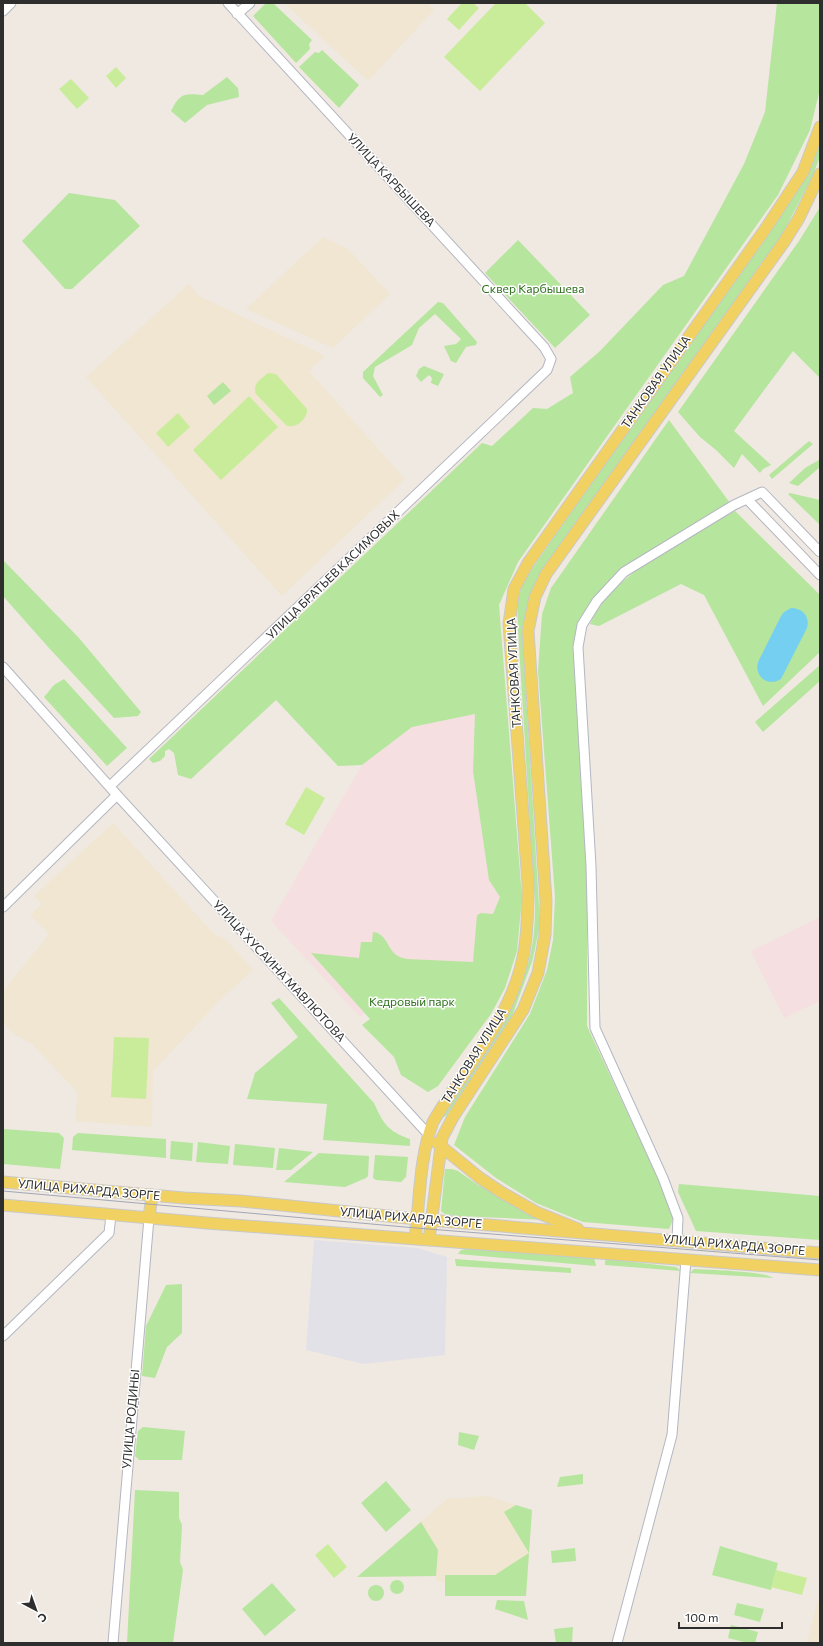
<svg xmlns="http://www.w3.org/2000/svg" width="823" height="1646" viewBox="0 0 823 1646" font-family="Commissioner,sans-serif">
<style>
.industrial{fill:#e3e1e8}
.education{fill:#f0e6d1}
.medical{fill:#f5dfe0}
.green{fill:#b6e59e}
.pitch{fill:#c9ec9a}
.water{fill:#75cff0}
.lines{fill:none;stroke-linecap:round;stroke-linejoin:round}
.minor-casing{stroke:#b4b7c1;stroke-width:11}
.major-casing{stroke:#c9c9c9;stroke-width:13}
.minor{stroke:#fff;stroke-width:9}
.major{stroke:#f2d163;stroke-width:11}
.tram{stroke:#a3a6b8;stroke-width:1}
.labels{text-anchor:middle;stroke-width:3;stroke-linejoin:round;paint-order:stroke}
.street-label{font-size:12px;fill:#2e2e2e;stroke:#fff}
.park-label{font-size:12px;fill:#2c6e1b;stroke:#fff}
</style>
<rect width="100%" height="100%" fill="#efe9e1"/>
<path class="industrial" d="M314,1240L417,1248L447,1257L445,1355L363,1364L306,1350Z"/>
<path class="education" d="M284,3H427L434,10L368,81Z
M323,237L348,249L390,294L333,348L246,309Z
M189,284L199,296L325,356L309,371L405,479L282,596L86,377Z
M113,823L214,934L226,940L253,970L220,1000L153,1071L152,1127L76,1121L77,1092L32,1044L15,1035L7,1027L3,1020V991L49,934L30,915L42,904L34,896Z
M487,1496L532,1510L526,1596H445V1582H437L436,1576L357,1577L447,1499Z
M820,1592V1643H807V1642Z"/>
<path class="medical" d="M475,714L473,771L489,880L500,897L473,963H421L360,1017L271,921L362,765L412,727Z
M820,917V1001L784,1018L751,951Z"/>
<path class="green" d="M266,3H273L312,40L309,44L310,49L296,63L253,16Z
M777,3H820V89L810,130L778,195L518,562L499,605L522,898L517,951L505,988L491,1014L438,1086L428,1092L401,1075L394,1057L362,1025L370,1019L311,953L359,958L361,942H372L373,932C388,934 387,950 398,956C401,958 405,958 407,959L473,962L477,915L481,913L493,914L500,897L489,880L473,771L475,714L412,727L362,765L338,766L276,700L191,779L178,775L174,753L169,749L165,751V756L160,761L153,763L149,759L482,443L492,446L533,408L547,409L573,393L570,377L600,351L663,285L684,276L744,164L765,112Z
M322,50L359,85L339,108L299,67L315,52L319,53Z
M227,77L238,88L239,97L207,105L185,123L171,111C180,93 184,93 203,95Z
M820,141V157L812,177L779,241L530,596L522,630L539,905V930L532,962L512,1016L447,1115L441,1119L443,1113C475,1064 514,1017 529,960C534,942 535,923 535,905L518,630C517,598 516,593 534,566L787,204Z
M69,193L115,200L140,226L72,289H65L22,241Z
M820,207V378L793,351L734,431L771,465L763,469L760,473L742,454L734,468L716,450L700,437L678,412L799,241Z
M518,240L590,315L555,348L485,273Z
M438,302L443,303L477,342L476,345L466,347L456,363L451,361L444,346L456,344L461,339L435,314L419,328L412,345L375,367L373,376L383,395L380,397L363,378V372Z
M424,366L444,374L438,386L431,383L432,378L429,375L421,382L416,376L419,369Z
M223,382L231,391L214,405L207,396Z
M669,420L730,503L622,569L593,598L580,623L587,861V1026L675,1215L669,1229L583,1222L536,1203L496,1178L454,1145L465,1117L530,1014L547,970L553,940L555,897L538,671L542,614L551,588Z
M809,441L813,444L772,479L769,475Z
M819,460L820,467L798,486L789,483L805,468Z
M790,493L820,500V525L788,494Z
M735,511L820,595V652L763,706L704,595L681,584L599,626L590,624C612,574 680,543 724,515L726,516Z
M3,560L79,638L141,712L138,716L114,718L49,648L3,596Z
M820,665V681L763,732L755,722Z
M64,679L127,748L107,766L44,697L54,685Z
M279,998L374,1103C383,1123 387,1131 410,1139V1146L323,1140L327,1104L247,1099L255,1073L298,1037L271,1003Z
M3,1129L59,1133L64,1138L60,1169L3,1164Z
M78,1133L166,1139V1158L72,1150L73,1137Z
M171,1141L193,1143L192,1161L170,1159Z
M198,1142L230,1146L228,1164L196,1162Z
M235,1144L275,1148L273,1168L233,1165Z
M279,1148L313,1152L291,1170H276Z
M319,1153L369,1156L368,1176L366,1178L345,1187L284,1182Z
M375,1155L408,1157L406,1177L401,1182L376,1180L373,1178Z
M445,1169H452L458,1171L478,1185L545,1220L459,1216L445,1214L441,1211Z
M679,1184L820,1196V1240L696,1231L678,1192Z
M466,1249H502L594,1257L596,1266L458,1254L461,1250Z
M455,1259L571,1268V1273L456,1266Z
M607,1259L676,1267L681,1271L605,1265V1261Z
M694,1269C708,1270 765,1271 773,1278L690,1273Z
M182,1284V1333L167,1347L155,1378L142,1376L146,1326L166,1285Z
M143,1427L185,1431L182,1460H139L135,1456L138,1431Z
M459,1432L479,1436L474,1450L458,1445Z
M583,1474V1484L557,1487L560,1477Z
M386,1481L411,1510L386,1532L361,1503Z
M135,1490L179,1492V1518L182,1525L180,1562L183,1570L173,1643H127Z
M516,1505L532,1510L526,1596H445V1575H495L529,1553L504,1512Z
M421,1522L438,1550L436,1576L357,1577Z
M720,1546L778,1563L771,1590L712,1575Z
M575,1548L576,1561L552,1563L551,1551Z
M390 1587a7 7 0 1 1 14 0a7 7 0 1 1-14 0Z
M272,1583L296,1610L265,1636L242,1609Z
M368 1593a8 8 0 1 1 16 0a8 8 0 1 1-16 0Z
M497,1600L524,1601L528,1620L495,1609Z
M737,1603L764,1609L760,1622L734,1615Z
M731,1625L758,1632L755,1643H748L728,1638Z
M573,1627L572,1643H556L554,1629Z"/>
<path class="pitch" d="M462,3H473L479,8L459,30L447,19Z
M496,3H525L545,23L480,91L444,57Z
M116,67L126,78L116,88L106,76Z
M71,79L89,98L77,109L59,89Z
M268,373L276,374L307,409C308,419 295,430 286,425L256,394C252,384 261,379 268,373Z
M249,396L278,427L221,480L193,450Z
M178,413L190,427L168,447L156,433Z
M306,787L325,798L304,835L285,824Z
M114,1037L149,1038L146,1099L111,1097Z
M328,1544L347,1567L334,1578L315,1555Z
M776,1570L807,1578L802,1595L771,1587Z"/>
<path class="water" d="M791,608C803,608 810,617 807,628L781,679C768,687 754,677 758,662L781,616L784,612Z"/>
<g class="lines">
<g class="minor-casing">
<path id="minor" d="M3,11L11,3
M237,14L250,3
M747,499L820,575
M3,667L117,795L428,1134
M110,786L547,370L551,359L544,347L228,3
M3,907L117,795
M677,1240L678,1218L663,1178L595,1028L591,866L578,647L582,625L597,601L624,572L734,505L762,492L820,552
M3,1336L109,1233L111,1215
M113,1643L149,1218
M617,1643L672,1435L686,1260"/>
</g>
<g class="major-casing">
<path id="major" d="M437,1143L480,1178L501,1192L536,1212L578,1229
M3,1182L184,1198L241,1201L417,1219L820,1253
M3,1205L207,1223L820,1270
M149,1218L152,1195
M415,1238C420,1200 419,1158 433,1122C465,1067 513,1017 524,952C528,929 528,906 528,883L509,624L514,589L528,563L766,228L803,172L820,127
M429,1240L442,1138L453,1117L523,1010L538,973L545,935L546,901L528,631L535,597L546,574L784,242L799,218L820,174"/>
</g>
<use href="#minor" class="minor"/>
<use href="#major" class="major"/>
<path class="tram" d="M3,1191L416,1228L820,1260"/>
</g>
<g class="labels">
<g class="street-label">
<text transform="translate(391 180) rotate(47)" y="4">УЛИЦА КАРБЫШЕВА</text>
<text transform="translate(656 382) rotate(-55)" y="4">ТАНКОВАЯ УЛИЦА</text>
<text transform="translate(333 575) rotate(-44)" y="4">УЛИЦА БРАТЬЕВ КАСИМОВЫХ</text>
<text transform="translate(514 673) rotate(-93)" y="4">ТАНКОВАЯ УЛИЦА</text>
<text transform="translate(279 971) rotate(47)" y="4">УЛИЦА ХУСАИНА МАВЛЮТОВА</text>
<text transform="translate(474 1056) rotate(-58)" y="4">ТАНКОВАЯ УЛИЦА</text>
<text transform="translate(89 1190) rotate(5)" y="4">УЛИЦА РИХАРДА ЗОРГЕ</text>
<text transform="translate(411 1218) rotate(5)" y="4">УЛИЦА РИХАРДА ЗОРГЕ</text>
<text transform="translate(734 1245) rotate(5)" y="4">УЛИЦА РИХАРДА ЗОРГЕ</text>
<text transform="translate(131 1419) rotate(-85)" y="4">УЛИЦА РОДИНЫ</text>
</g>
<g class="park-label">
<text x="533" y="293">Сквер Карбышева</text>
<text x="412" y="1006">Кедровый парк</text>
</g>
</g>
<rect width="823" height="1646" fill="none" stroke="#2e2e2e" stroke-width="8"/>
<g transform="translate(36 1610) rotate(139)" stroke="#ffffff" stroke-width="3" paint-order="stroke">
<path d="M0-3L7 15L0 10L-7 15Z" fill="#2e2e2e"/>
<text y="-6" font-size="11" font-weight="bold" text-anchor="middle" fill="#2e2e2e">С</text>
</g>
<path d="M679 1622v6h103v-6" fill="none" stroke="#2e2e2e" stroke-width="2"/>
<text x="685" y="1622" font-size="12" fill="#2e2e2e" stroke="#ffffff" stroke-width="3" paint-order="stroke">100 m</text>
</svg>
